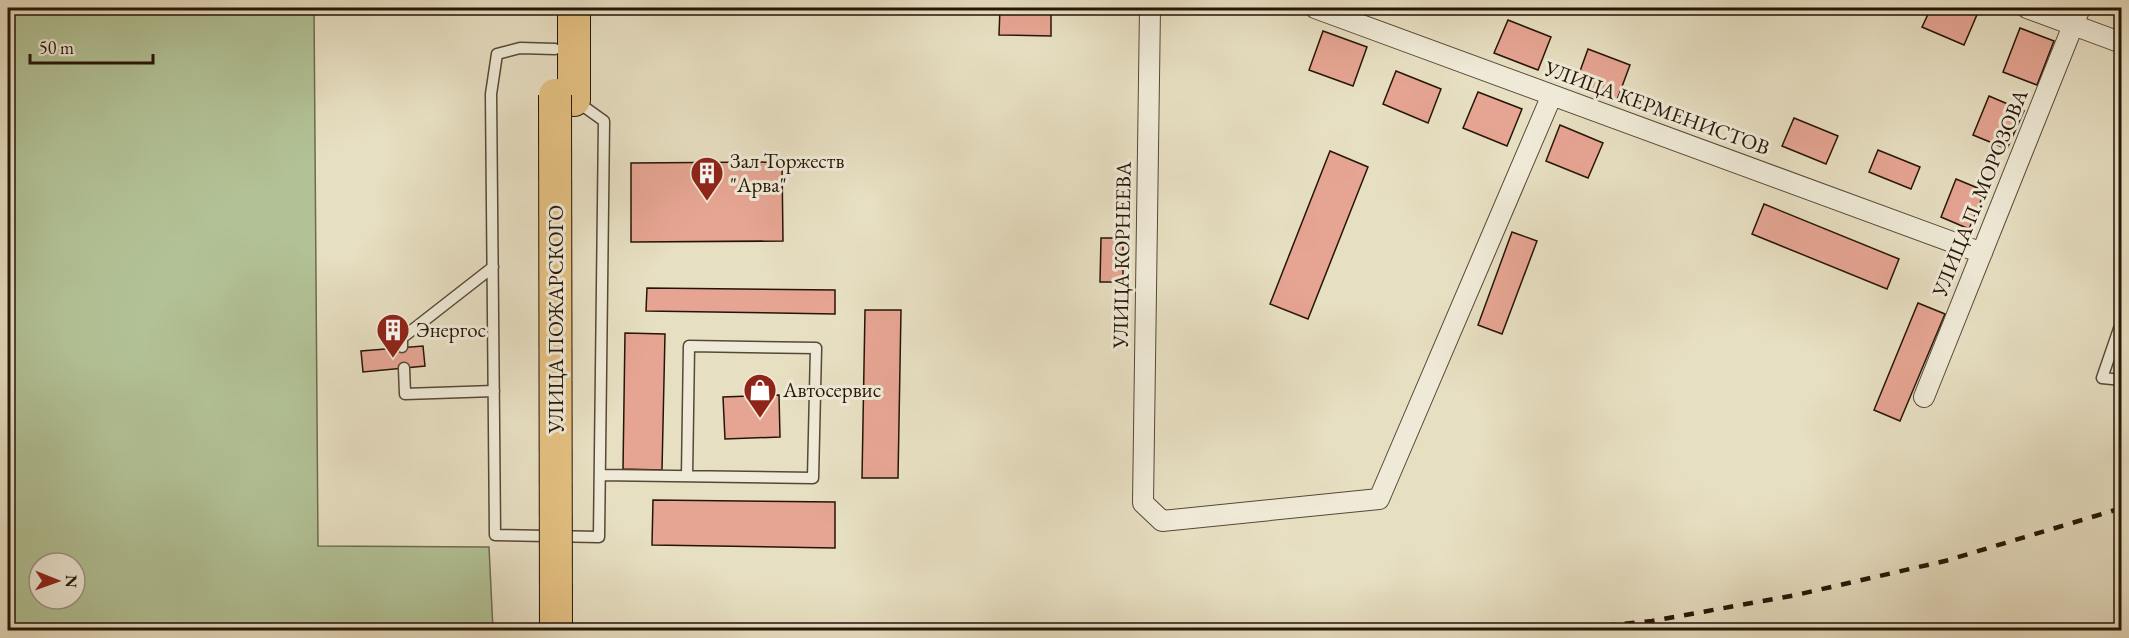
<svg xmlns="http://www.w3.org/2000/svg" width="2129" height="638" viewBox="0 0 2129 638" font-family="'EB Garamond',serif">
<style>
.green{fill:#b2c296;stroke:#6c6c4e;stroke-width:1.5;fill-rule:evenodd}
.building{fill:#e6a593;stroke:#261507;stroke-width:1.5}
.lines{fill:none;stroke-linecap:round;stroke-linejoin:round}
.service-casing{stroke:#564836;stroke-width:13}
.minor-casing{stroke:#564836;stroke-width:22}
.primary-casing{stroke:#261507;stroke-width:34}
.service{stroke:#efead7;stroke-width:10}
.minor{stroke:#efead7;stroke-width:20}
.primary{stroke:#e4c081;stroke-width:32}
.rail{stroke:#261507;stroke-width:4.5;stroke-dasharray:10 10;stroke-linecap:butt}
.primary-bridge-casing{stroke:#261507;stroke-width:34;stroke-linecap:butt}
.primary-bridge{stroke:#e4c081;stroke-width:32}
.labels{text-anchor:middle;stroke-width:6;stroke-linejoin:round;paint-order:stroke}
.street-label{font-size:21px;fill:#261507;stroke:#efead7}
.poi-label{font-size:21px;fill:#261507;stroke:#efead7;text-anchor:start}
</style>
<rect width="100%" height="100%" fill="#e7dfc2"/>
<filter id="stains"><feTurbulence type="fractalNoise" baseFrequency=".00333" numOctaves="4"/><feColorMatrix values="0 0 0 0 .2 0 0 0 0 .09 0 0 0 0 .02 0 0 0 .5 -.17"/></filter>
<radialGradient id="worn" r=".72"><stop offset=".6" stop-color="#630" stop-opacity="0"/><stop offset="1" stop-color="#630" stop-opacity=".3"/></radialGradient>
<path class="green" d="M8,8H314L318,546L489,547L493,630H148L8,628ZM39,563H75V599H39Z"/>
<path class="building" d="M1000,8H1051V36L999,35Z
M1931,8H1972L1979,10L1964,45L1922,27Z
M1508,20L1551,37L1538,70L1494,53Z
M2020,28L2054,41L2037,85L2003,72Z
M1323,31L1367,47L1353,86L1309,70Z
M1588,49L1630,65L1617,100L1575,85Z
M1396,71L1441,89L1428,123L1383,104Z
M1478,92L1522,109L1507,146L1463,128Z
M1989,96L2024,111L2007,149L1973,135Z
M1794,118L1838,136L1826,164L1782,146Z
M1560,125L1603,143L1588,178L1546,161Z
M1878,150L1920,167L1911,189L1869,172Z
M1330,151L1368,167L1308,319L1270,304Z
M782,162L783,241L631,242V163Z
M1956,179L1985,191L1969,229L1941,217Z
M1764,204L1899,259L1887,289L1752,234Z
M1512,232L1537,241L1502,334L1478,325Z
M1101,238H1123V282H1100Z
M647,288L835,290V314L646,311Z
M1918,303L1945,314L1900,421L1874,410Z
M865,310H901L898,478H862Z
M625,333L665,334L662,470L623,469Z
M423,346L425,366L363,372L361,351Z
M779,395L780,437L725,439L723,397Z
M653,500L835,502V548L652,545Z"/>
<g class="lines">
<g class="service-casing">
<path id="service" d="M555,49L520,48L497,54L491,94L495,535L599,537L604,121L576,101
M2122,320L2102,378L2122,380
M402,347V338L493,267
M404,368L405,394L494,391
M600,475L813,478L816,348L689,346L687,476"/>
</g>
<g class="minor-casing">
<path id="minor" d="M1150,8L1143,503L1162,521L1379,499L1552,95
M1315,8L1982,253
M2027,8L2122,43
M1924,397L2080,8"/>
</g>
<g class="primary-casing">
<path id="primary" d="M574,8V100"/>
</g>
<use href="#service" class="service"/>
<use href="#minor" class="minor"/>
<use href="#primary" class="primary"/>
<path class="rail" d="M1565,630L1652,621L1796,595L1945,561L2122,508"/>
<g class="primary-bridge-casing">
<path id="primary-bridge" d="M555,95L556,630"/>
</g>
<use href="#primary-bridge" class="primary-bridge"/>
</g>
<defs>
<g id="building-pin" transform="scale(1.725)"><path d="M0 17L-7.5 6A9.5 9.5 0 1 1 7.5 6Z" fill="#8f2418" stroke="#efead7"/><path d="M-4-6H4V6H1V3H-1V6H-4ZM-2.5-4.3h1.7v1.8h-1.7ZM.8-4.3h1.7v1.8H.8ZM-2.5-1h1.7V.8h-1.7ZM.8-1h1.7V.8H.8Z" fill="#fff"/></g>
<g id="shop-pin" transform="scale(1.725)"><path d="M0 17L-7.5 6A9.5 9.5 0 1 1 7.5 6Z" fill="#8f2418" stroke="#efead7"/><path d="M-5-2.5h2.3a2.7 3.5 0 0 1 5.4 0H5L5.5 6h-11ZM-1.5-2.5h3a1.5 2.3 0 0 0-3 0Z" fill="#fff"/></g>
</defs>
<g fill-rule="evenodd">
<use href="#building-pin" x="707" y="173"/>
<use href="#building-pin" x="393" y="330"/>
<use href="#shop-pin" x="760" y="390"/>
</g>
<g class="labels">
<g class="street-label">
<text transform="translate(1657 108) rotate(20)" y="7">УЛИЦА КЕРМЕНИСТОВ</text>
<text transform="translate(1980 193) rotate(-68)" y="7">УЛИЦА П. МОРОЗОВА</text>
<text transform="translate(1122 255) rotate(-89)" y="7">УЛИЦА КОРНЕЕВА</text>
<text transform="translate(556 319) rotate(-90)" y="7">УЛИЦА ПОЖАРСКОГО</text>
</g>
<g class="poi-label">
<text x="730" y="168">Зал Торжеств<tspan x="730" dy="24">"Арва"</tspan></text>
<text x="416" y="337">Энергос</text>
<text x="783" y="397">Автосервис</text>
</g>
</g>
<rect width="2129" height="638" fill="none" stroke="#e7dfc2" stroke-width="30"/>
<rect x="9" y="9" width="2111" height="620" fill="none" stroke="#261507" stroke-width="3"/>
<rect x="15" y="15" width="2099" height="608" fill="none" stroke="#261507" stroke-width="1.5"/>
<g transform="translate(57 581) rotate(91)"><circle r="28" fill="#efead7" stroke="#9f9584" stroke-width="1.5"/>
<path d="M0-4.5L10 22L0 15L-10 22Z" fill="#8f2418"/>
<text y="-9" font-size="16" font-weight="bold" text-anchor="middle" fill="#261507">N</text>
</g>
<path d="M30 54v9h123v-9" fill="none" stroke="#261507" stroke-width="3"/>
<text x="39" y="54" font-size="18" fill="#261507" stroke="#efead7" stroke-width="4.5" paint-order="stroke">50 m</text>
<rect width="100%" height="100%" filter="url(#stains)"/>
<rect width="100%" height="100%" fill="url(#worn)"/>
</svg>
